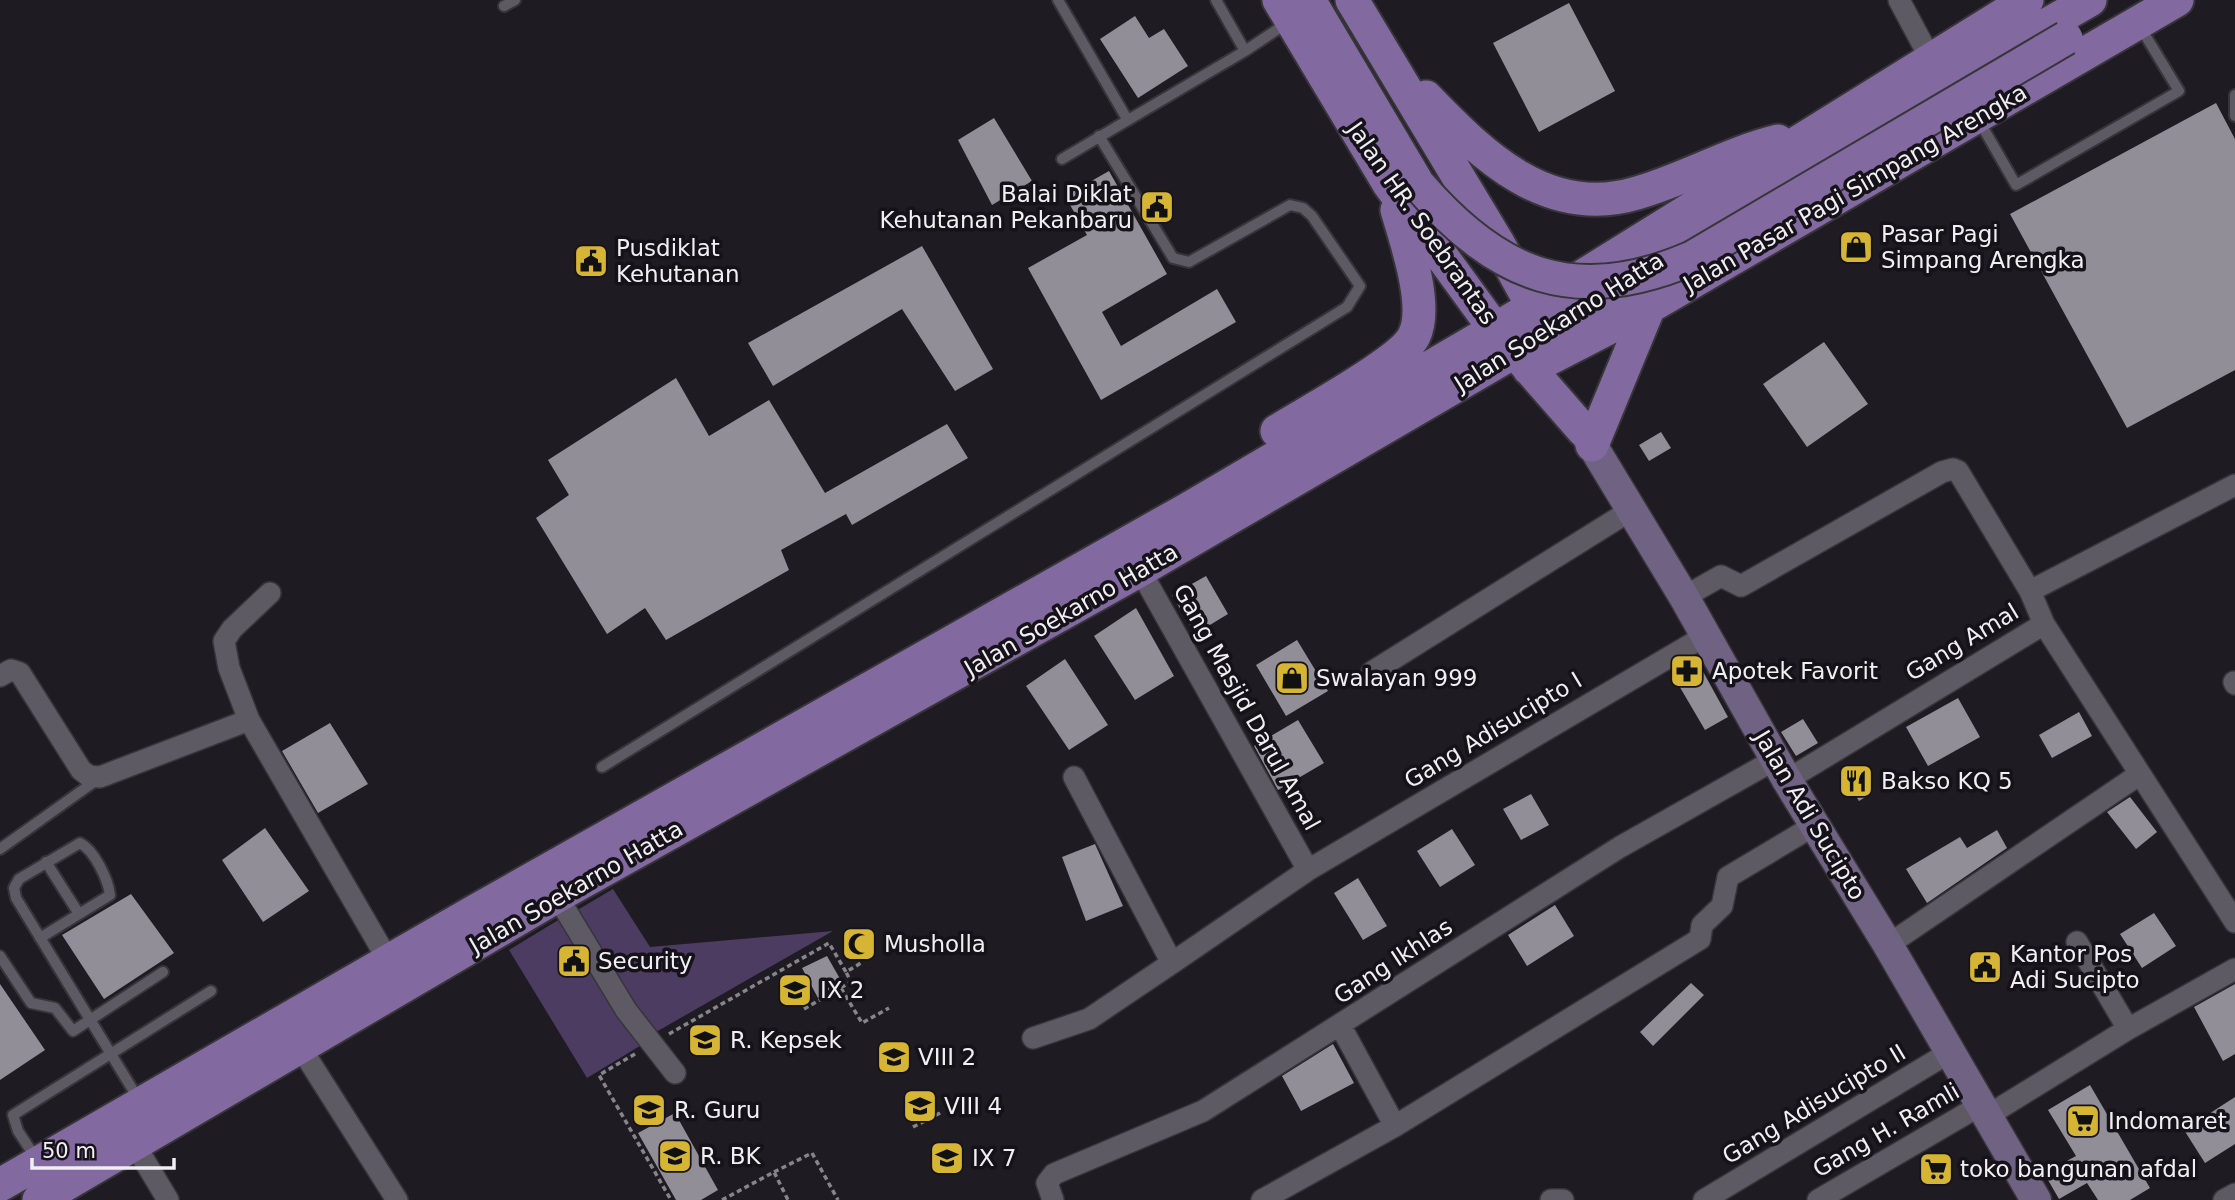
<svg xmlns="http://www.w3.org/2000/svg" width="2235" height="1200" viewBox="0 0 2235 1200" font-family="'DejaVu Sans',sans-serif">
<style>
.green{fill:#4c3c61}
.building{fill:#928e97}
.lines{fill:none;stroke-linecap:round;stroke-linejoin:round}
.lane-casing{stroke:#37353a;stroke-width:14}
.street-casing{stroke:#37353a;stroke-width:24}
.secondary-casing{stroke:#37353a;stroke-width:33}
.primary-casing{stroke:#37353a;stroke-width:37}
.path{stroke:#87858b;stroke-width:3.5;stroke-dasharray:5 3.5;stroke-linecap:butt}
.lane{stroke:#5d5a63;stroke-width:10}
.street{stroke:#5d5a63;stroke-width:21}
.secondary{stroke:#706282;stroke-width:30}
.primary{stroke:#826aa1;stroke-width:33}
.primary-bridge-casing{stroke:#37353a;stroke-width:37;stroke-linecap:butt}
.primary-bridge{stroke:#826aa1;stroke-width:33}
.labels{text-anchor:middle;stroke-width:7;stroke-linejoin:round;paint-order:stroke}
.street-label{font-size:23px;fill:#f1eff4;stroke:#151219}
.poi-label{font-size:23px;fill:#f1eff4;stroke:#151219;text-anchor:start}
</style>
<rect width="100%" height="100%" fill="#1e1b22"/>
<path class="green" d="M613,889L650,947L833,931L656,1032L635,1017L574,912Z
M565,916L648,1041L587,1078L509,950Z"/>
<path class="building" d="M1569,3L1615,91L1539,132L1493,43Z
M1135,16L1149,38L1164,29L1188,66L1138,98L1100,39Z
M2216,103L2235,139V370L2127,428L2010,214Z
M994,118L1032,181L992,205L958,140Z
M1109,171L1167,274L1102,312L1121,346L1217,289L1236,322L1101,400L1028,268L1087,235L1065,196Z
M922,246L993,369L955,391L902,309L773,386L748,343Z
M1824,342L1868,404L1807,447L1763,384Z
M676,378L709,436L769,400L825,493L947,424L968,458L852,525L846,514L781,550L789,570L666,640L645,608L607,634L536,518L569,495L548,460Z
M1661,432L1671,448L1649,461L1639,445Z
M1206,576L1228,614L1195,634L1172,595Z
M1136,608L1174,676L1135,700L1094,636Z
M1297,640L1328,691L1286,716L1256,665Z
M1695,657L1728,717L1705,730L1671,672Z
M1065,659L1108,725L1069,750L1026,686Z
M1958,698L1980,737L1928,766L1906,727Z
M2079,712L2092,736L2052,758L2039,735Z
M1803,719L1818,743L1796,756L1781,732Z
M1298,720L1324,763L1278,790L1254,746Z
M330,723L368,784L318,813L282,751Z
M1859,771L1872,793L1859,801L1846,779Z
M1531,794L1549,825L1521,840L1503,809Z
M2130,797L2157,832L2136,849L2107,812Z
M265,828L309,891L263,922L222,860Z
M1452,829L1475,865L1440,887L1417,851Z
M1997,830L2007,848L1927,903L1906,869L1960,837L1967,848Z
M1095,844L1123,906L1086,921L1062,857Z
M1358,878L1387,926L1363,940L1334,893Z
M131,894L174,953L104,999L62,935Z
M1555,905L1574,936L1527,966L1508,935Z
M2154,913L2176,946L2142,968L2120,934Z
M573,947L586,969L571,978L558,956Z
M827,956L843,984L818,998L802,968Z
M1691,983L1704,995L1653,1046L1640,1032Z
M0,984L45,1050L0,1080Z
M2235,984V1054L2223,1061L2194,1007Z
M1333,1044L1354,1083L1301,1111L1282,1076Z
M2090,1085L2150,1188L2130,1200H2098L2087,1183L2059,1199L2044,1173L2076,1156L2048,1110Z
M2235,1097V1144L2205,1163L2184,1130Z
M675,1113L718,1190L701,1200H676L638,1133Z"/>
<g class="lines">
<g class="lane-casing">
<path id="lane" d="M1058,0L1127,119
M1216,0L1245,51
M504,6L515,0
M2235,95V116
M1978,119L2016,185L2179,91L2139,25
M1062,159L1245,51L1287,23
M602,767L1347,307L1360,286L1312,216L1303,208L1290,205L1189,262L1173,258L1099,136
M0,849L98,779
M46,862L79,914
M40,938L110,895C108,879 94,850 80,843L19,879L14,888L16,898L139,1100
M0,956L31,1003L55,1008L73,1031L163,972
M37,1160L18,1131L13,1115L211,991"/>
</g>
<g class="street-casing">
<path id="street" d="M1899,0L1930,58
M1140,570L1308,870
M1684,597L1721,576L1741,586L1942,472L1953,469L1958,471L2030,591
M2044,624L2235,922
M1372,672L1631,510
M0,676L11,670L20,673L81,770L89,776L100,777L249,720L388,960
M2234,682L2235,684
M249,720L229,668L224,641L232,629L270,593
M1074,777L1172,963L1308,870L1705,636
M1787,780L2044,624L2030,591L2235,485
M557,896L626,1010L675,1073
M2077,942L2128,1029
M1888,945L2140,774
M1340,1025L1395,1126L1700,939L1702,925L1722,906L1728,877L1815,825
M1033,1038L1089,1019L1172,963
M299,1045L397,1200
M1987,1116L2128,1029L2235,969
M135,1145L168,1200
M1053,1200L1047,1183L1054,1174L1203,1111L1620,847L1776,759
M1262,1200L1395,1126
M1551,1200H1563
M1704,1200L1950,1052
M1818,1200L1981,1105
M2224,1200L2235,1194"/>
</g>
<g class="secondary-casing">
<path id="secondary" d="M1583,430L1684,597L1787,780L1888,945L2036,1200"/>
</g>
<g class="primary-casing">
<path id="primary" d="M1279,0L1389,184L1494,328L1583,430
M1309,0L1418,184
M1352,0L1498,243L1544,327
M1426,97C1483,156 1548,220 1637,193C1686,179 1729,153 1778,141
M1529,369L1649,307L2177,0
M1277,431C1305,413 1402,362 1414,336C1429,306 1406,241 1397,210
M1592,445L1649,307
M0,1185L477,910L1186,510L1533,307L2027,0
M39,1200L557,896L1140,570L1514,352L1918,99L2090,0"/>
</g>
<path class="path" d="M841,988L862,1023L889,1008
M804,1009L851,982L846,972
M669,1034L829,943L846,972L861,963
M635,1054L599,1075L671,1200
M913,1127L942,1112
M774,1172L812,1153L838,1200
M722,1200L774,1172L788,1200"/>
<use href="#lane" class="lane"/>
<use href="#street" class="street"/>
<use href="#secondary" class="secondary"/>
<use href="#primary" class="primary"/>
<g class="primary-bridge-casing">
<path id="primary-bridge" d="M1418,184C1498,277 1576,308 1692,258L2066,38"/>
</g>
<use href="#primary-bridge" class="primary-bridge"/>
</g>
<defs>
<g id="civic-square" transform="scale(1.75)"><rect x="-9" y="-9" width="18" height="18" rx="4" fill="#d6b534" stroke="#151219"/><path d="M-.6-6.5H3V-4.5H.6V-3L4-1V1h2V6H-6V1h2V-1L-.6-3ZM-1.2 2.5V6h2.4V2.5Z" fill="#111"/></g>
<g id="shop-square" transform="scale(1.75)"><rect x="-9" y="-9" width="18" height="18" rx="4" fill="#d6b534" stroke="#151219"/><path d="M-5-2.5h2.3a2.7 3.5 0 0 1 5.4 0H5L5.5 6h-11ZM-1.5-2.5h3a1.5 2.3 0 0 0-3 0Z" fill="#111"/></g>
<g id="pharmacy-square" transform="scale(1.75)"><rect x="-9" y="-9" width="18" height="18" rx="4" fill="#d6b534" stroke="#151219"/><path d="M-2-6h4v4h4v4h-4v4h-4v-4h-4v-4h4Z" fill="#111"/></g>
<g id="restaurant-square" transform="scale(1.75)"><rect x="-9" y="-9" width="18" height="18" rx="4" fill="#d6b534" stroke="#151219"/><path d="M-5-6h1v4h1v-4h1v4h1v-4h1v5L-1.5 .5V6h-2V.5L-5-1ZM5-6V6H3V1.5H1.5Q1.5-4 5-6Z" fill="#111"/></g>
<g id="mosque-square" transform="scale(1.75)"><rect x="-9" y="-9" width="18" height="18" rx="4" fill="#d6b534" stroke="#151219"/><path d="M3.5-4.9A6 6 0 1 0 3.5 4.9A5 5 0 1 1 3.5-4.9Z" fill="#111"/></g>
<g id="school-square" transform="scale(1.75)"><rect x="-9" y="-9" width="18" height="18" rx="4" fill="#d6b534" stroke="#151219"/><path d="M0-5L7-2L0 1L-7-2ZM-4 1L0 2.5L4 1V4Q0 6-4 4Z" fill="#111"/></g>
<g id="university-square" transform="scale(1.75)"><rect x="-9" y="-9" width="18" height="18" rx="4" fill="#d6b534" stroke="#151219"/><path d="M0-5L7-2L0 1L-7-2ZM-4 1L0 2.5L4 1V4Q0 6-4 4Z" fill="#111"/></g>
<g id="supermarket-square" transform="scale(1.75)"><rect x="-9" y="-9" width="18" height="18" rx="4" fill="#d6b534" stroke="#151219"/><path d="M-6-5.5h2.5l.6 2H6L4.5 2H-2.5L-4.4-4H-6ZM-1.5 3.2a1.3 1.3 0 1 0 .1 0ZM3 3.2a1.3 1.3 0 1 0 .1 0Z" fill="#111"/></g>
</defs>
<g fill-rule="evenodd">
<use href="#civic-square" x="1157" y="207"/>
<use href="#shop-square" x="1856" y="247"/>
<use href="#civic-square" x="591" y="261"/>
<use href="#pharmacy-square" x="1687" y="671"/>
<use href="#shop-square" x="1292" y="678"/>
<use href="#restaurant-square" x="1856" y="781"/>
<use href="#mosque-square" x="859" y="944"/>
<use href="#civic-square" x="574" y="961"/>
<use href="#civic-square" x="1985" y="967"/>
<use href="#school-square" x="795" y="990"/>
<use href="#university-square" x="705" y="1040"/>
<use href="#school-square" x="894" y="1057"/>
<use href="#school-square" x="920" y="1106"/>
<use href="#university-square" x="649" y="1110"/>
<use href="#supermarket-square" x="2083" y="1121"/>
<use href="#school-square" x="675" y="1156"/>
<use href="#school-square" x="947" y="1158"/>
<use href="#supermarket-square" x="1936" y="1169"/>
</g>
<g class="labels">
<g class="street-label">
<text transform="translate(1855 188) rotate(-30)" y="8">Jalan Pasar Pagi Simpang Arengka</text>
<text transform="translate(1422 223) rotate(55)" y="8">Jalan HR. Soebrantas</text>
<text transform="translate(1559 322) rotate(-32)" y="8">Jalan Soekarno Hatta</text>
<text transform="translate(1071 610) rotate(-30)" y="8">Jalan Soekarno Hatta</text>
<text transform="translate(1962 642) rotate(-31)" y="8">Gang Amal</text>
<text transform="translate(1247 707) rotate(61)" y="8">Gang Masjid Darul Amal</text>
<text transform="translate(1493 730) rotate(-31)" y="8">Gang Adisucipto I</text>
<text transform="translate(1810 815) rotate(59)" y="8">Jalan Adi Sucipto</text>
<text transform="translate(576 887) rotate(-30)" y="8">Jalan Soekarno Hatta</text>
<text transform="translate(1393 961) rotate(-33)" y="8">Gang Ikhlas</text>
<text transform="translate(1814 1104) rotate(-31)" y="8">Gang Adisucipto II</text>
<text transform="translate(1886 1130) rotate(-30)" y="8">Gang H. Ramli</text>
</g>
<g class="poi-label">
<text x="1132" y="202" text-anchor="end">Balai Diklat<tspan x="1132" dy="26">Kehutanan Pekanbaru</tspan></text>
<text x="1881" y="242">Pasar Pagi<tspan x="1881" dy="26">Simpang Arengka</tspan></text>
<text x="616" y="256">Pusdiklat<tspan x="616" dy="26">Kehutanan</tspan></text>
<text x="1712" y="679">Apotek Favorit</text>
<text x="1316" y="686">Swalayan 999</text>
<text x="1881" y="789">Bakso KQ 5</text>
<text x="884" y="952">Musholla</text>
<text x="2010" y="962">Kantor Pos<tspan x="2010" dy="26">Adi Sucipto</tspan></text>
<text x="598" y="969">Security</text>
<text x="820" y="998">IX 2</text>
<text x="730" y="1048">R. Kepsek</text>
<text x="918" y="1065">VIII 2</text>
<text x="944" y="1114">VIII 4</text>
<text x="674" y="1118">R. Guru</text>
<text x="2108" y="1129">Indomaret</text>
<text x="700" y="1164">R. BK</text>
<text x="972" y="1166">IX 7</text>
<text x="1960" y="1177">toko bangunan afdal</text>
</g>
</g>
<path d="M32 1158v10h142v-10" fill="none" stroke="#f1eff4" stroke-width="3.5"/>
<text x="42" y="1158" font-size="21" fill="#f1eff4" stroke="#151219" stroke-width="5" paint-order="stroke">50 m</text>
</svg>
